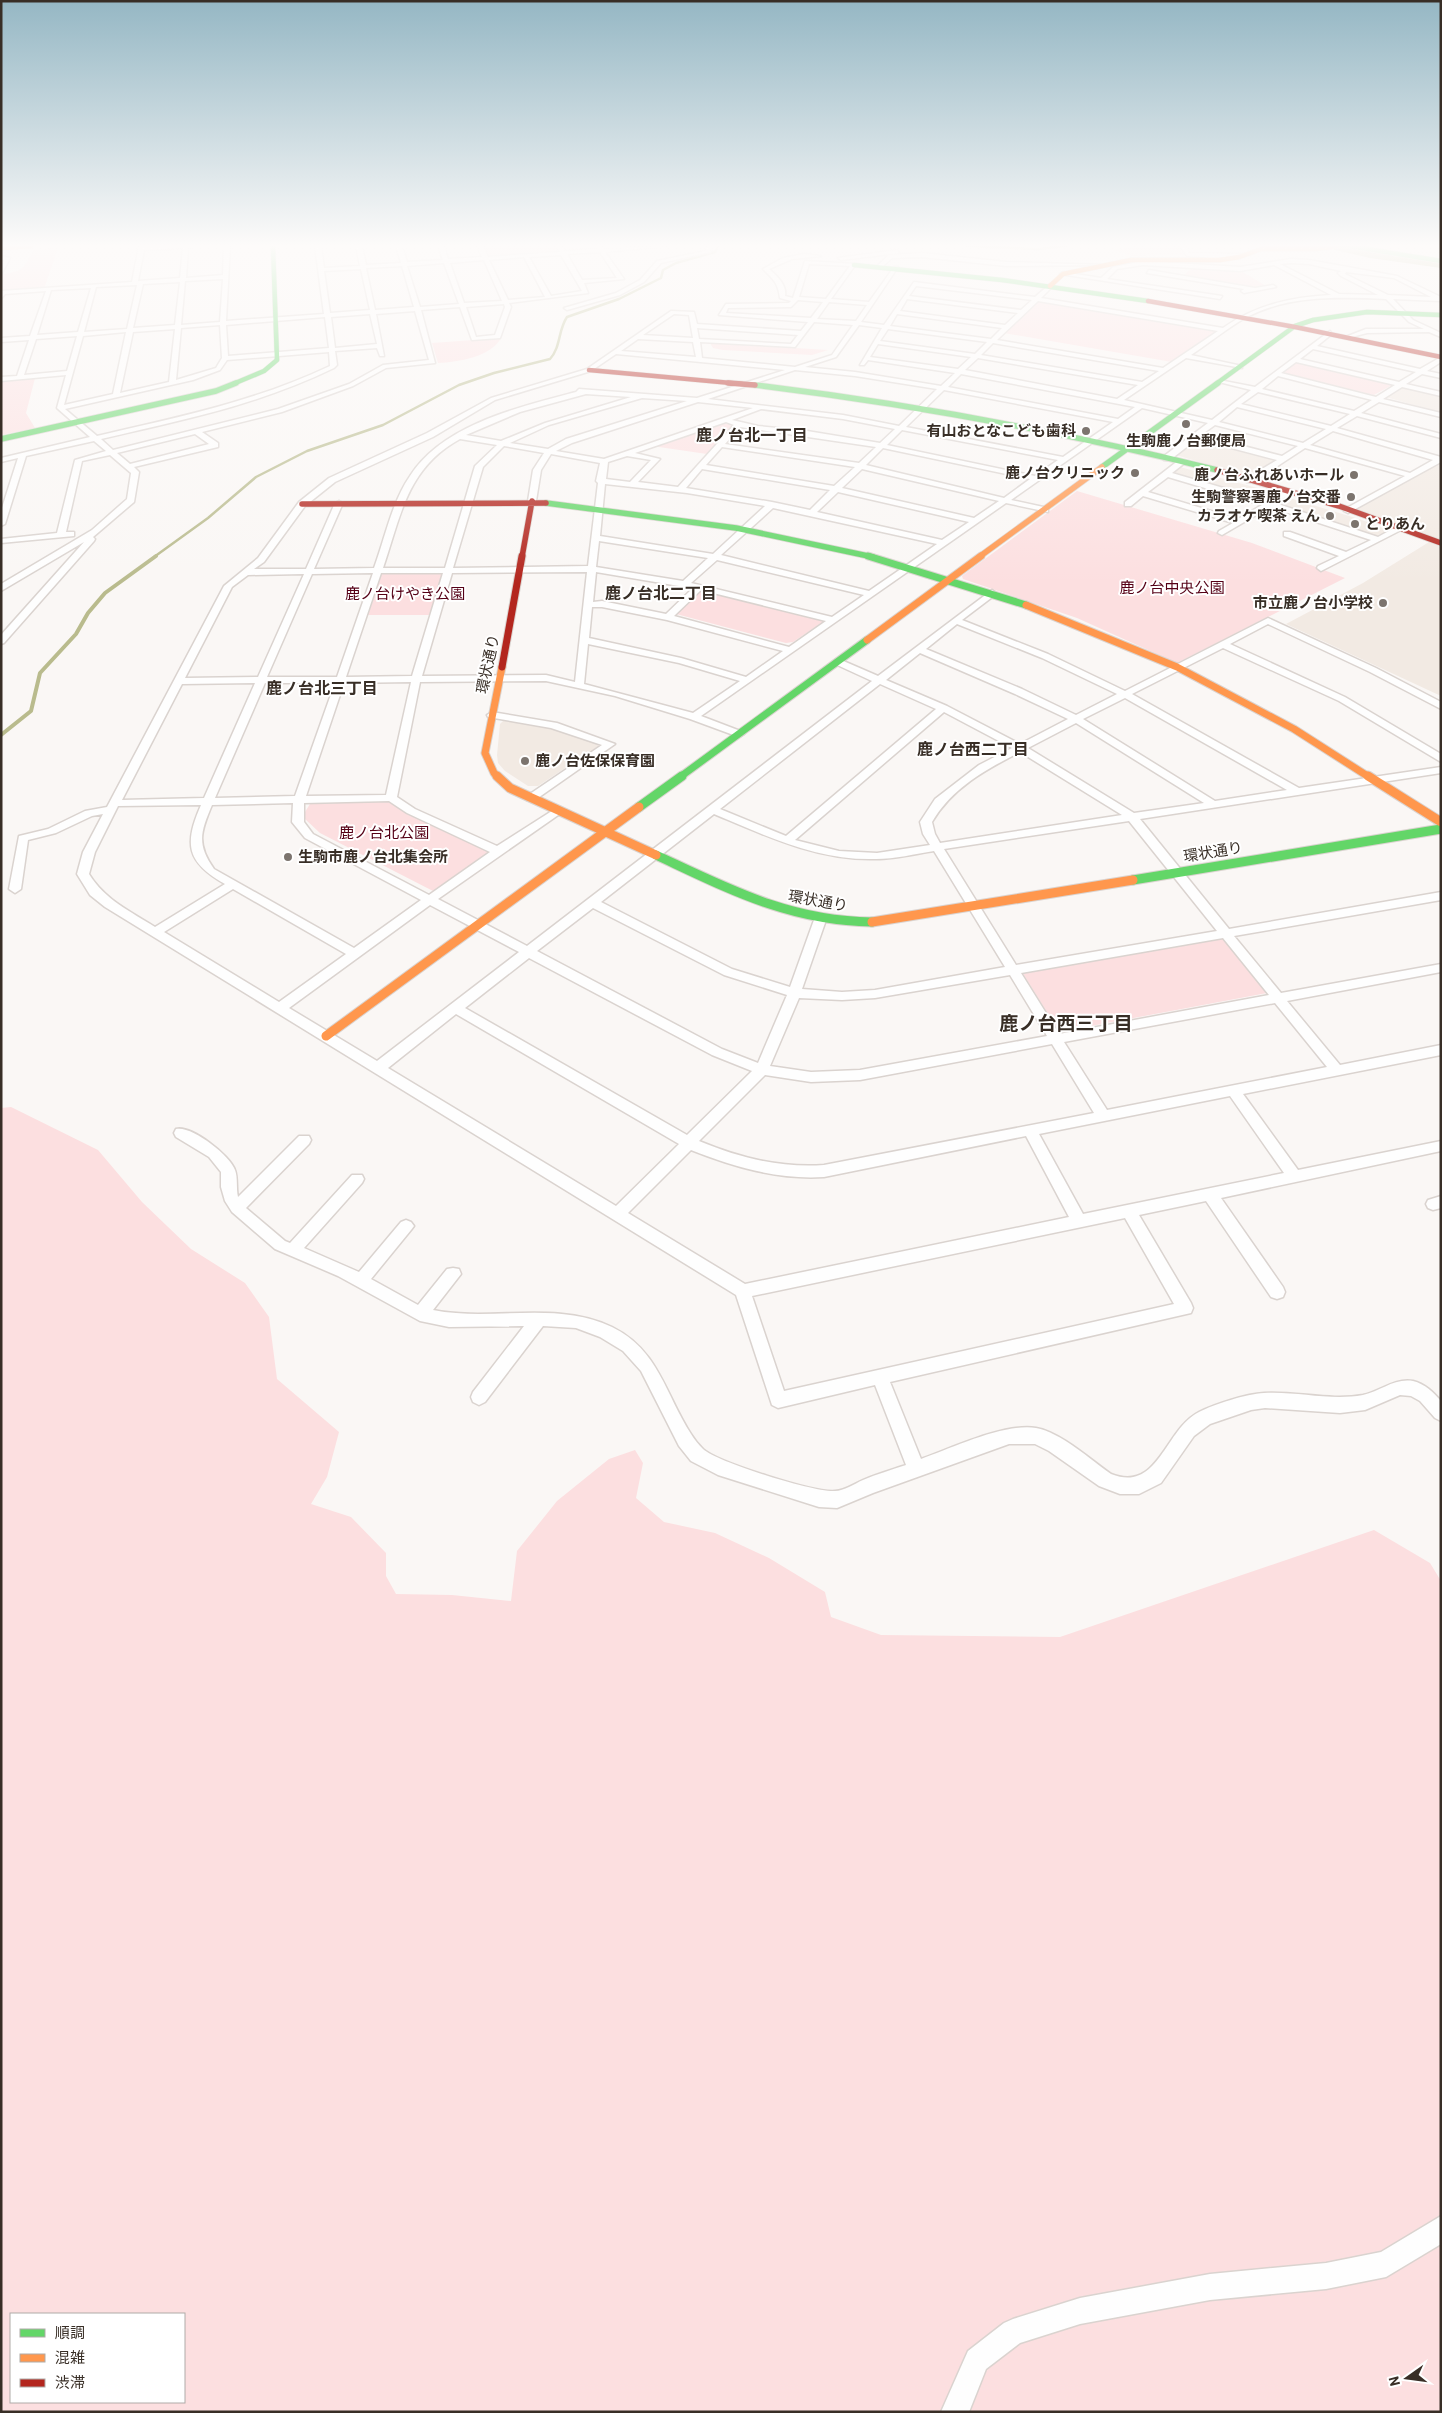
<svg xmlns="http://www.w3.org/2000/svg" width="1442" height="2413" viewBox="0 0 1442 2413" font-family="Barlow,'Noto Sans JP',sans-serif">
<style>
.built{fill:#f2eae3}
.green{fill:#fcdfe0;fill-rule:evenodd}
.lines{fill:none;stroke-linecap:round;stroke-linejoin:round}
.stream-far1{stroke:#b9bb8d;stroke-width:2.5}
.stream{stroke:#b9bb8d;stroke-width:4}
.river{fill:#b9bb8d;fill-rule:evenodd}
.street-casing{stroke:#dad3cf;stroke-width:3}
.fast-far3-casing{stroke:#dad3cf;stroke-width:5.5}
.fast-far2-casing{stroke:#dad3cf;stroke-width:7}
.fast-far1-casing{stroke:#dad3cf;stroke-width:9}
.fast-casing{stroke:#dad3cf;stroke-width:11}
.slow-far3-casing{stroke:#dad3cf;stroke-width:5.5}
.slow-far2-casing{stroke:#dad3cf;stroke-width:7}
.slow-far1-casing{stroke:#dad3cf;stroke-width:9}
.slow-casing{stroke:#dad3cf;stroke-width:11}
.jam-far2-casing{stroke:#dad3cf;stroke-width:5.5}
.jam-far1-casing{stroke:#dad3cf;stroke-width:7}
.jam-casing{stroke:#dad3cf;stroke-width:9}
.street{fill:#fefefe;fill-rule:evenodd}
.fast-far3{stroke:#63d668;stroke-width:4.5}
.fast-far2{stroke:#63d668;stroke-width:5.5}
.fast-far1{stroke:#63d668;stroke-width:7}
.fast{stroke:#63d668;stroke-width:9}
.slow-far3{stroke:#ff974d;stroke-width:4.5}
.slow-far2{stroke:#ff974d;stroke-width:5.5}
.slow-far1{stroke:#ff974d;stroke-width:7}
.slow{stroke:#ff974d;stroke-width:9}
.jam-far2{stroke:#b3261e;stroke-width:4.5}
.jam-far1{stroke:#b3261e;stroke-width:5.5}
.jam{stroke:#b3261e;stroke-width:7}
.poi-dot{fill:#7c746e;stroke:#fff;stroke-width:2}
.labels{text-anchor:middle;stroke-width:4;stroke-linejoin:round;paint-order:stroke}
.far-poi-label{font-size:15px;font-weight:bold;fill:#382e26;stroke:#fff;text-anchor:end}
.far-park-label{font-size:15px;fill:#550016;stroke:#fff}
.far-street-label{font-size:15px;fill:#382e26;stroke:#fff}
.far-neighbourhood-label{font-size:16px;font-weight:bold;fill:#382e26;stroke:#fff}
.neighbourhood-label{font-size:19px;font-weight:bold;fill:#382e26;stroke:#fff}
</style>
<rect width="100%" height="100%" fill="#faf7f5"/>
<path class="built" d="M1400,387L1441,396V413L1386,397Z
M1196,440H1204L1276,459L1250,476L1243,475L1176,455Z
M1441,462V541L1359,512L1358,508Z
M1180,467L1272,492L1277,495L1270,500H1263L1173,472Z
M1286,497L1359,519L1384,528L1387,532L1378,535H1371L1281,505L1279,502Z
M1429,542L1441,547V696L1286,624L1363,583Z
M504,720L553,729L594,740L600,745L538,786H528L505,771L498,763L497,755L500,724Z"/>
<path class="green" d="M484,246H556L559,252L491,257L488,256Z
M1129,246H1179L1183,254L1133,256L1115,251Z
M51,248L57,251L44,289L1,292V274C22,272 24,269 33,251Z
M1193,267L1238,269L1266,286L1255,287L1183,276Z
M1044,301L1217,331L1172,362L1004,333L1037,302Z
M501,338C491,357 458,362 438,363L432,343Z
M710,343L828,350L812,355L723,350L713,348Z
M1297,362L1394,384L1374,395L1282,374Z
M35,378L26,413L35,428L1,435V380Z
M716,423L729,424L732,427L707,454L652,446Z
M1077,491L1252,543L1345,578L1177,663L1077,618L963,579L962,576Z
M443,572L431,615H368L382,573Z
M700,590L820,619L823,622L793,642L786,643L676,614Z
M392,801L408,814L490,852L433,891L320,833L305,819V812L310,804Z
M1223,937L1267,993L1059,1032L1022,972Z
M11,1107L98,1150L142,1202L191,1249L245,1283L269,1317L277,1379L339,1432L327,1477L311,1504L351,1517L386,1553V1576L396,1594L452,1595L511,1601L517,1551L557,1501L609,1459L635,1450L643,1463L636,1498L664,1522L715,1533L769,1558L825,1592L831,1617L881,1635L1060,1637L1374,1530L1430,1563L1441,1581V2412H1V1108ZM11,2314H184V2402H11Z"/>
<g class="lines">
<path class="stream-far1" d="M967,246L1038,249L1067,246
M154,557L208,518L256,477L307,451L383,425L459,385L494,373L550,359C561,347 558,330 567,317L619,299L661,278L663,270L676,263L715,252L718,246"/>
<path class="stream" d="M1,735L31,711L40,673L76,634L88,613L105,593L156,556"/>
<path class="river" d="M1329,246H1351L1441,260V268L1370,258L1331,249Z"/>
<g class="street-casing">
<path id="street" d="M139,246H193L188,248L186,278L223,275L224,246H230L226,321L324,314L315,246H321L324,268L360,266L356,246H362L366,265L401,263L396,246H402L407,262L443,260L438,246H444L448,259L482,257L477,246H483L488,257L560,252L556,246H562L565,251L598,249L596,246H602L603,249L667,246L605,252L624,279L584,283L588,293L509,303L511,307L500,338L472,340L460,307L421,310L435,363L386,368L353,386L282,412L202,432L218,443V447L134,467L139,472L134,502L93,537L95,539L94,541L4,643L1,644V635L84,542L1,591V584L92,530L127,499L131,473L110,455L82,461L66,532H74V536L1,543V539L57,533L75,460L106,451L94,441L26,456L5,524L1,526V511L18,458L1,462V458L90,437L57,408L66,375L1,381V377L17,376L29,340L1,342V338L30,336L46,291L5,294L1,299V291L132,282ZM183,248L180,278L138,281L144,250ZM600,252L617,278L582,280L567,254ZM561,255L582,291L551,296L529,257ZM524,257L545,297L508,300L489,260ZM484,260L502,301L464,303L450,263ZM444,263L459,304L420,307L407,266ZM402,266L414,307L375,310L366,268ZM361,269L370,310L330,313L324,271ZM223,279L220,322L181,325L185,281ZM180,282L175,325L133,328L143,284ZM137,285L127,329L84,332L96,287ZM91,288L78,332L37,335L51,290ZM504,304L505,307L495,335L476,337L466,307ZM415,311L429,360L383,365L349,384L278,409L113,450L101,439C182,420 258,405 334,368L337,365L335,351L377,348L380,356H384L376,314ZM370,314L377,344L335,348L331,317ZM325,317L329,348L228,356L226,325ZM220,325L222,358L216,368L176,380L181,328ZM175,329L169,382L120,393L133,332ZM126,332L113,394L64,405L83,336ZM77,336L67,371L24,375L36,339ZM329,352L330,366C254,402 178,417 97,436L65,409L193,380L220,370L227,360ZM195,434L209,444L130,464L117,453Z
M707,246H713L710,252L661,263L644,282L620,295L567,310L564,308L616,293L640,280L657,261L701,252L706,250Z
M1180,246H1186L1189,253L1250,254L1215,258L1187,256Z
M897,250L899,253L841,260L838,258Z
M922,253L1006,262L1105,265L1006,266L922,257L892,258L881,268L876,267L889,255Z
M804,254L821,256L792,259L769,269C777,276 787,285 785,296L793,298L805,261L856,264L831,299L869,302L894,267H898L861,322L884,325L914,282L1035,297L1050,284L1053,286L1041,298L1223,328C1256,305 1291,297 1331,295L1274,265L1240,271L1143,265L1117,269L1107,279L1222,296L1220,299L1060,274L1063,272L1101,278L1113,267L1143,261L1240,267L1291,259L1309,260L1397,276L1441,297L1440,301L1393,299L1413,320L1441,333V337L1429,332L1367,333L1348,338V336L1366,329H1424L1409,322L1386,299C1339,297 1287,295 1245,318C1226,329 1209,343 1191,355L1242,366V368L1186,358L1124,400L1212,420L1251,390L1219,382V380L1255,387L1330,331L1332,334L1317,346L1420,369L1441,357V362L1427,371L1441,374V378L1422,374L1406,384L1441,392V396L1402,387L1383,399L1441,413V417L1379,402L1361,413L1441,434V438L1357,416L1337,428L1441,457V462L1348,513L1344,511L1345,509L1405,476L1305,448L1253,482H1247V478L1277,460L1197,439L1170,460H1164V456L1208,423L1142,408L1011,500L1048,508V512L1006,503L701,716L743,732L744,734L739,737L690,719L615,696L546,681L420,682L397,797L415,809L497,846L555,809L559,808L564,811L438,899L527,946L872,681L835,664V660H841L878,676L992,590L996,593L995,595L962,620L1048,654L1125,691L1268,618L1376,668L1441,702V709L1370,672L1268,624L1230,644L1345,697L1441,754V762L1339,701L1223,648L1132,694L1299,788L1441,767V773L1140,819L1229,929L1441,892V900L1234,936L1281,993L1441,964V972L1287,1001L1340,1065L1441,1045V1055L1243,1094L1298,1170L1441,1141V1151L1221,1198L1283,1287L1285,1292L1283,1297L1277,1299L1271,1297L1206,1201L1139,1215L1191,1303L1193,1308L1191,1313L890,1382L921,1459C952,1448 1004,1423 1036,1428C1060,1432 1091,1460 1111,1474C1159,1493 1164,1430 1199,1412C1215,1404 1246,1394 1264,1393C1297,1391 1330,1401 1363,1395C1381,1391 1394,1378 1413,1381C1425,1384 1433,1392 1441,1401V1421L1435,1418L1420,1401L1411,1396L1400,1395L1365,1410L1340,1413L1265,1408L1251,1410L1210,1424L1194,1436L1161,1483L1139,1494H1120L1099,1486L1049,1451L1035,1444H1009L873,1493L837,1508L819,1507L718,1475L691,1461L679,1446L641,1371L623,1351L600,1337L576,1328L543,1326L485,1402L479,1405L473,1402L471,1397L473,1392L524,1326L449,1327L420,1321L338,1276L275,1249L232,1212L225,1201L221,1187V1172L209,1157L176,1137L174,1133L176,1129C191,1125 230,1155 235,1170C238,1178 236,1188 238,1197L299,1136H309L311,1140L309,1144L246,1208L285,1241L290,1243L352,1175H362L364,1179L362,1183L304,1248L359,1272L401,1222L406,1220L411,1222L414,1226L411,1230L371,1279L418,1305L447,1269L453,1268L459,1269L461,1274L433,1310C492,1322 555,1300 612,1327C659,1350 665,1394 691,1434C694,1439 699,1445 703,1449C717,1462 815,1493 835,1491C844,1491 854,1484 863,1480C877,1474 891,1470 906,1465L875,1385L778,1408L772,1405L736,1295L105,907L90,895L77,874L83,852L103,814L92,816L56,833L28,840L21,889L15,893L9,889L19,836L48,829L85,811L107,807L224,586L258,558L299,502L329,478L427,433L491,398L587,369L671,311L694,312L697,324L801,331L808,322L719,315L726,304L789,303L791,301L780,298C778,283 774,280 763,269L783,258ZM1291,263L1309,264L1341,271L1338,273L1341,276L1378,295L1339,294L1280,264ZM809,264L850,266L826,299L799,297ZM1346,272L1394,278L1431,297L1388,295L1345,274ZM916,286L1032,300L1021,310L909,296ZM907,299L1018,313L1005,325L900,311ZM798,300L823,302L811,318L726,313L728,308L791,307ZM1038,301L1218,331L1163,368L997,340ZM829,302L867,305L856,321L817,319ZM674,314L689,315L693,338L643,335ZM897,314L1002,328L991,339L890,326ZM814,322L853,325L832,355L795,367L702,358L700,342L795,347ZM859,325L882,328L860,365H864L868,360L955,373L941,386L855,372L805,367L836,357ZM697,328L798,335L791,344L699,339ZM888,329L987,342L975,354L880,341ZM638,339L693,342L696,357L621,351ZM993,343L1159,371L1142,382L981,355ZM878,344L971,357L958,369L870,357ZM1313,349L1416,372L1399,382L1300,359ZM616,354L785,370L697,398L579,389L576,392C520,407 443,424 410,476C392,502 385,538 374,568L314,569L343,503L339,501L335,503L306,569H254L264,562L305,506L335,482L433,437L495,400L591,371ZM978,358L1138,385L1117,399L965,370ZM1296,362L1395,385L1376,397L1281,373ZM795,370L855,376L937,389L899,426L843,415L708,399ZM961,374L1135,407L1118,419L948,387ZM1278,376L1372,400L1354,411L1262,389ZM944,390L1113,422L1063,457L906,427ZM1258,392L1350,414L1331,426L1241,404ZM586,394L631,397L545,423L501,441L466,435L520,412ZM642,398L687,401L566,439L548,449L510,443L549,425ZM698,402L753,408L604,459L556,451L572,443ZM1237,407L1326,429L1303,443L1219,422ZM761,409L843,419L895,429L880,443L807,431L758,426L732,420ZM726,422L734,425L678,487L638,482L660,459L635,453ZM1215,425L1298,446L1282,456L1201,435ZM740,427L876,447L859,463L725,444ZM902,430L1058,460L1035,476L887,445ZM1333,431L1433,460L1410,473L1310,445ZM460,439L497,445L475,466L445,568H383C401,515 407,468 460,439ZM504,446L544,453L533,470L528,501L532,503L536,501L541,470L551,454L600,463L596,481L598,483L588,566L453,568L483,467ZM722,447L855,467L834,486L706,465ZM883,448L1030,479L1004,498L866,465ZM627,456L651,460L630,482L606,479L608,462ZM702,469L830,490L810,510L772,502L686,488ZM862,469L999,501L974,518L842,488ZM605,484L687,493L765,506L713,554L600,536ZM838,492L969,522L942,540L817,512ZM773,508L937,544L869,591L721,555ZM599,541L708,558L683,581L596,567ZM717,560L864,595L832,617L691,583ZM587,572L575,682L546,675L422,676L452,573ZM596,572L685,587L693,588L666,614L602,601L593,602ZM373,573L337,677H267L312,574ZM381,573H443L412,676L346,677ZM304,574L258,677L185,678L232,587L248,575ZM701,590L826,621L789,647L674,616ZM592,607H602L667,620L783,651L746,677L681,658L589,638ZM957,624L1042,658L1117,694L1076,715L1022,689L926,649ZM588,644L679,663L740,681L693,713L584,684ZM920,653L1015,694L1068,719L1020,744L947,706L886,680ZM411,682L386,795L306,796L344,683ZM255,683L204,798L122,800L182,684ZM265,683H335L295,796L215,798ZM880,684L936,709L786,836L720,809ZM1125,698L1287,790L1215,801L1083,719ZM944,712L1012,748L979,765L935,799L920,822L923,834L930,845L877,853L839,851L795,840ZM1076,723L1204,803L1134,813L1028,748ZM1020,752L1122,815L940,843L935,834L932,822C952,788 985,770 1020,752ZM389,801L407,813L490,852L429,895L313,834L304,822V803ZM293,803L292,822L305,838L421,900L354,948L214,869C196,844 201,831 212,805ZM201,805C184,844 186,862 225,884L155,927C130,911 105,900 89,874L95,852L118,806ZM714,814C766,836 819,861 876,859C895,859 915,854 934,851L1005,967L875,990L842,992L802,989L826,920L820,916L814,920L790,987L732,969L601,902ZM1129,821L1217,931L1016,965L944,849ZM233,889L346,954L279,1002L164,932ZM430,905L519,952L377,1061L289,1008ZM593,908L724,975L787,995L758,1063L722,1049L537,951ZM1223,938L1269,995L1059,1034L1021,973ZM529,958L712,1055L752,1071L687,1135L465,1008ZM1010,975L1047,1036L860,1070L811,1072L770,1066L799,998L842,1000L875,998ZM1275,1003L1327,1067L1107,1110L1064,1042ZM456,1014L679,1144L616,1206L388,1068ZM1052,1044L1094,1113L824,1165C780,1168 740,1158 699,1141L765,1075L811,1082L860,1080ZM1230,1096L1284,1173L1083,1214L1039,1134ZM1026,1136L1069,1217L745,1284L628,1213L691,1150C734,1167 778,1180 824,1177ZM1125,1218L1174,1304L784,1391L752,1296Z
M1,256L10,258L1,275L4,260H1Z
M1149,270L1255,288L1273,285L1276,287L1244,293L1241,291L1244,289L1147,273Z
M1179,460L1186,462L1172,473L1268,501L1285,490H1291V494L1275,503L1378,537L1396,527L1403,529L1321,571L1317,568L1318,566L1339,556L1284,536V532H1290L1346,552L1371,540L1270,507L1222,535L1218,533L1219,531L1233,523L1143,496L1131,506H1125V502ZM1168,477L1262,505L1238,519L1148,492Z
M492,712L557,723L615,744L535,800H527V796L602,745L551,728L488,717L487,715Z
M1441,1196V1208L1433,1210L1428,1208L1426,1204L1428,1200Z
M1441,2216V2244L1386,2277L1326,2289L1210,2300L1080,2324L1020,2343L986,2369L969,2412H941L968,2351L1004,2323L1013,2319L1080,2298L1210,2274L1326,2263L1381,2252Z"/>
</g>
<g class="fast-far3-casing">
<path id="fast-far3" d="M1349,246L1441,261
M854,265L1002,280L1148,301
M233,384L264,371L277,360L273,246
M1216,384L1295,326L1313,320L1367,312L1441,315"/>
</g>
<g class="fast-far2-casing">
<path id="fast-far2" d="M755,385C911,404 1064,432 1217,470
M1,439L216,391L236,383
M1102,467L1218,383
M546,503L736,528L873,557"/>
</g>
<g class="fast-far1-casing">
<path id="fast-far1" d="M868,556L1026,605
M680,777L867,640"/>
</g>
<g class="fast-casing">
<path id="fast" d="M639,807L682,776
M656,855C729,889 789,921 872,922
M1133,880L1441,829"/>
</g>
<g class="slow-far3-casing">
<path id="slow-far3" d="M1,248L31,246
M1050,286L1063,274L1131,260H1220L1239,257L1261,249H1316L1337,246"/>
</g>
<g class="slow-far2-casing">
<path id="slow-far2" d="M979,557L1102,467"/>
</g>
<g class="slow-far1-casing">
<path id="slow-far1" d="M1026,605L1177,667L1294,729L1369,777
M867,640L981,556
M498,777L494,773L485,753L502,667"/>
</g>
<g class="slow-casing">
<path id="slow" d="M497,776L510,788L656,855
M1368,776L1441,822
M872,922L1133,880
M326,1036L639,807"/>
</g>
<g class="jam-far2-casing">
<path id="jam-far2" d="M1148,301L1295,327L1441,357
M589,370L742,384"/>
</g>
<g class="jam-far1-casing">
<path id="jam-far1" d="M728,383L755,385
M1217,470L1339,506L1441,543
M302,504L546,503
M522,557L532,501"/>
</g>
<g class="jam-casing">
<path id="jam" d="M502,667L522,556"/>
</g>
<use href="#street" class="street"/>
<use href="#fast-far3" class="fast-far3"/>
<use href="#fast-far2" class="fast-far2"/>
<use href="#fast-far1" class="fast-far1"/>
<use href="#fast" class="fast"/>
<use href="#slow-far3" class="slow-far3"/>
<use href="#slow-far2" class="slow-far2"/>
<use href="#slow-far1" class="slow-far1"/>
<use href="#slow" class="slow"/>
<use href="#jam-far2" class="jam-far2"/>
<use href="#jam-far1" class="jam-far1"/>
<use href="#jam" class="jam"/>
</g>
<linearGradient id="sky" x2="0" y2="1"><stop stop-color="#95b7c4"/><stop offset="0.42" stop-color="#fdfbfa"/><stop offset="1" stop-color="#fdfbfa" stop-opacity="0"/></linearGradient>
<rect width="1442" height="584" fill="url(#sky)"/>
<g class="poi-dot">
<circle cx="1186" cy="424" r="5"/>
<circle cx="1086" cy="431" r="5"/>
<circle cx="1135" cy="473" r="5"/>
<circle cx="1354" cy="475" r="5"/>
<circle cx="1351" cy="497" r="5"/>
<circle cx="1330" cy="516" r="5"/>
<circle cx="1355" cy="524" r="5"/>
<circle cx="1383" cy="603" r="5"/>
<circle cx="525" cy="761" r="5"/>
<circle cx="288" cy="857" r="5"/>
</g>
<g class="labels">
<g class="far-poi-label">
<text x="1076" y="436">有山おとなこども歯科</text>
<text x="1186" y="446" text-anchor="middle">生駒鹿ノ台郵便局</text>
<text x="1125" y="478">鹿ノ台クリニック</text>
<text x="1344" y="480">鹿ノ台ふれあいホール</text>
<text x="1341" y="502">生駒警察署鹿ノ台交番</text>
<text x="1320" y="521">カラオケ喫茶 えん</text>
<text x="1365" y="529" text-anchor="start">とりあん</text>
<text x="1373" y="608">市立鹿ノ台小学校</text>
<text x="535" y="766" text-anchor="start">鹿ノ台佐保保育園</text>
<text x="298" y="862" text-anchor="start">生駒市鹿ノ台北集会所</text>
</g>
<g class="far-park-label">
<text x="1172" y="593">鹿ノ台中央公園</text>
<text x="405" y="599">鹿ノ台けやき公園</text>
<text x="384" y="838">鹿ノ台北公園</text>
</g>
<g class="far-street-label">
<text transform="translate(488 664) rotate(-78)" y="5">環状通り</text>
<text transform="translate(1213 852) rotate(-9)" y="5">環状通り</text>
<text transform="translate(818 901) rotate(10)" y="5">環状通り</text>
</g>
<g class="far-neighbourhood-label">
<text x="752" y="441">鹿ノ台北一丁目</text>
<text x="661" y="599">鹿ノ台北二丁目</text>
<text x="322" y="694">鹿ノ台北三丁目</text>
<text x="973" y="755">鹿ノ台西二丁目</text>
</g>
<g class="neighbourhood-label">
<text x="1066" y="1030">鹿ノ台西三丁目</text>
</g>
</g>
<rect width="1442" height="2413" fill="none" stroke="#382e26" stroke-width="5"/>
<rect x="10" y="2313" width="175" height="90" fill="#ffffff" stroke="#afaba8"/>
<rect x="20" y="2329" width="25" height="8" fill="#63d668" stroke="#afaba8"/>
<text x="55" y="2338" font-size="15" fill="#382e26">順調</text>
<rect x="20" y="2354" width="25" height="8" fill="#ff974d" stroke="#afaba8"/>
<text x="55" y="2363" font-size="15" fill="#382e26">混雑</text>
<rect x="20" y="2379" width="25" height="8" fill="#b3261e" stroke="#afaba8"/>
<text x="55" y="2388" font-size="15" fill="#382e26">渋滞</text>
<g transform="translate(1407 2378) rotate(256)" stroke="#ffffff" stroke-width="4" paint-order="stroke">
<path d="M0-4L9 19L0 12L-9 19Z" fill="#382e26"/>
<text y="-8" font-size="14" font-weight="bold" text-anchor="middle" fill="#382e26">N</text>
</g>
</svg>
